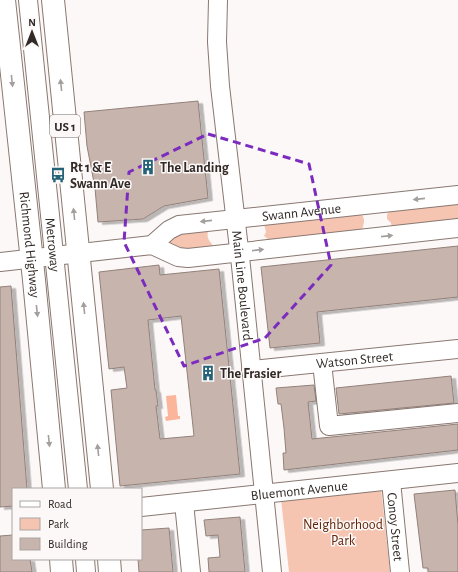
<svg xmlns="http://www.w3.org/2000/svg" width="458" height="572" viewBox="0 0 458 572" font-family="'Alegreya Sans',sans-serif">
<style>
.green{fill:#f5c5b2}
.water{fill:#fab59a}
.building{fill:#c7b4ad;stroke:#92817a;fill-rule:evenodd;filter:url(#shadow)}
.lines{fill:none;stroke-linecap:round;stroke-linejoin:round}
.minor-casing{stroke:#897871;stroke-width:20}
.highway-casing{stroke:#897871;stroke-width:24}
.minor{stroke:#fff;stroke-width:18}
.highway{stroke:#fff;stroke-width:22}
.oneway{fill:#a29f9d}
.marked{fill:none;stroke:#7b2cbf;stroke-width:3;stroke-dasharray:8 5;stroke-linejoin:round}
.labels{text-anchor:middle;stroke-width:3;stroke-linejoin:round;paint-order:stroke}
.shield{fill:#fcf8f7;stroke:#6d6765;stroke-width:1}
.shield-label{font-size:13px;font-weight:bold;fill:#302926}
.poi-label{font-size:14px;font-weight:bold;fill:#302926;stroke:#fcf8f7;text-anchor:start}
.street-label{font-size:14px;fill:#302926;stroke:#fcf8f7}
.park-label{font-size:14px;fill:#602407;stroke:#fcf8f7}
</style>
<defs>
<filter id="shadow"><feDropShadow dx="4.5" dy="2.5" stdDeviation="0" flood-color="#0004"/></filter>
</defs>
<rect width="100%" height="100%" fill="#fcf8f7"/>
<path class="green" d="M458,197V222L392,229L391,223L387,219V215L389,210Z
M360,212C367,221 363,222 362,233L269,242L268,239L264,236L266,232L264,224Z
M210,228C206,234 207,239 212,244L213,248L184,251L166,244V237Z
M381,488L390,572H289L281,499Z"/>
<path class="water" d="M176,395L178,416H180V419L166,421L165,417L168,416L166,396Z"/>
<path class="building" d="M198,101L208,198L164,206L143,219L98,222L95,188L87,146L84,112Z
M458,246V297L317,312L320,343L270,348L261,267Z
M159,265L160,275L219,269L240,474L120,486L111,390L127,388L124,367L109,369L99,272ZM181,316L194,436L160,439L156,406H158L156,390H155L148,320Z
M11,286L27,489H13V506L0,507V287Z
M451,376L454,403L339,414L336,388Z
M314,385L316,401L308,402L312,439L458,424V450L284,470L283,453H286L284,428L281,404H278L276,388Z
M455,490L458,525V572H428V568H423L414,494Z
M240,517L245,572H209L208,558L220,557L218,535L206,536L204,520Z
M169,528L173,572H139L138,559H141V530Z
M13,535V559H30L32,572H0V536Z"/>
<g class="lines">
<g class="minor-casing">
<g id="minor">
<path id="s1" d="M28,0L78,489"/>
<path id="s2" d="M218,0L217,42L220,86L241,266L272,572"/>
<path id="s3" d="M152,245L169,230L179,225L458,195"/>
<path d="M0,262L152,245L178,257L188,258L458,228"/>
<path d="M322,363L329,426L458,413"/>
<path id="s4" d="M251,370L458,349"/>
<path id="s5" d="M391,481L400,572"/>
<path d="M184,503L191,572"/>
<path id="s6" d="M141,507L458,473"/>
<path d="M85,559L86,572"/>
</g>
</g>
<g class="highway-casing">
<g id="highway">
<path id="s7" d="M4,0L34,280L54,489"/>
<path d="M53,0L102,489"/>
<path d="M61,559L62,572"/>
<path d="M109,559L110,572"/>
</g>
</g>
<use href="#minor" class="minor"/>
<use href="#highway" class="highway"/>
</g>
<defs><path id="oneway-solid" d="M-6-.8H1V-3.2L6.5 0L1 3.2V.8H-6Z"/></defs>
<g class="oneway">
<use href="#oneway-solid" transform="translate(12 81) rotate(84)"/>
<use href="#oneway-solid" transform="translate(61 85) rotate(-96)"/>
<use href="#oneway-solid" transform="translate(419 199) rotate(174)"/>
<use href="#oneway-solid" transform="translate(74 214) rotate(-96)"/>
<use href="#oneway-solid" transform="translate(206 221) rotate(174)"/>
<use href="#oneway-solid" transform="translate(387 236) rotate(-6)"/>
<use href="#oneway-solid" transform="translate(258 250) rotate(-6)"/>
<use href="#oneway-solid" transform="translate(84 308) rotate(-96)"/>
<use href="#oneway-solid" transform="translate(37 311) rotate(84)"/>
<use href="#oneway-solid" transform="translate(49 441) rotate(84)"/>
<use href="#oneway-solid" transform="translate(98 450) rotate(-96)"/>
</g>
<path class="marked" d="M208,134L309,164L331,265L265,338L184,366L124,242L129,172Z"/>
<defs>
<g id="building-bare" transform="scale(1.2)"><path d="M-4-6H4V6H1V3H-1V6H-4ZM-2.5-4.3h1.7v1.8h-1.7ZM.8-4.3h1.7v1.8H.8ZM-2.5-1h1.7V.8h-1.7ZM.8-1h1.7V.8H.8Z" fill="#246278" stroke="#fcf8f7" stroke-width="2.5" paint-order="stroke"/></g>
<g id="bus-bare" transform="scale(1.2)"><path d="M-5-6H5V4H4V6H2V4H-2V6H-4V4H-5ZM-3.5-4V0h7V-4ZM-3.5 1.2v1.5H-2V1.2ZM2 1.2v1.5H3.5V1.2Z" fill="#246278" stroke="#fcf8f7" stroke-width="2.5" paint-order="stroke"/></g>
</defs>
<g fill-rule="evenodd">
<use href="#building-bare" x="148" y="167"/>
<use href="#bus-bare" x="58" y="175"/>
<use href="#building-bare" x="208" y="373"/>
</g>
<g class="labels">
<rect class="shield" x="50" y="115" width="30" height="22" rx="3"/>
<g class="shield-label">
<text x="65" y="131">US 1</text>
</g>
<g class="poi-label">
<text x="70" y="172">Rt 1 &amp; E<tspan x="70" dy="16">Swann Ave</tspan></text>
<text x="160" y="172">The Landing</text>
<text x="220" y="378">The Frasier</text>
</g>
<g class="street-label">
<text dy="5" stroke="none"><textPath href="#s3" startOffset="157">Swann Avenue</textPath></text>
<text dy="5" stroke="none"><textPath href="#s7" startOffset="246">Richmond Highway</textPath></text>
<text dy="5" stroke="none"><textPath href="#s1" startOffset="246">Metroway</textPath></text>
<text dy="5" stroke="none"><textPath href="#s2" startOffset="287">Main Line Boulevard</textPath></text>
<text dy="5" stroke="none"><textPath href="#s4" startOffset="104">Watson Street</textPath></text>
<text dy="5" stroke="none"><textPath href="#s6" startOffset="159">Bluemont Avenue</textPath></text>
<text dy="5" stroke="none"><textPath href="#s5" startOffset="46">Conoy Street</textPath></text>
</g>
<g class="park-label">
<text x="343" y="529">Neighborhood<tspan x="343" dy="16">Park</tspan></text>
</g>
</g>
<rect x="12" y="488" width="130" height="72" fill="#fcf8f7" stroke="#aaa5a3"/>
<rect x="20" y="501" width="20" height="6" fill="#ffffff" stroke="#aaa5a3"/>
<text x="48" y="508" font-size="12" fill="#302926">Road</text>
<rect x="20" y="518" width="20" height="12" fill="#f5c5b2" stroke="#aaa5a3"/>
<text x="48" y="528" font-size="12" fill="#302926">Park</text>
<rect x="20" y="538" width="20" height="12" fill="#c7b4ad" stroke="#aaa5a3"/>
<text x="48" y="548" font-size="12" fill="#302926">Building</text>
<g transform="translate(32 32)" stroke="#fcf8f7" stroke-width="3" paint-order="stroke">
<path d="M0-3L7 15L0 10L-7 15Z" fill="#302926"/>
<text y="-6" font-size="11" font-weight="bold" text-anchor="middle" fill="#302926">N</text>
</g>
</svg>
